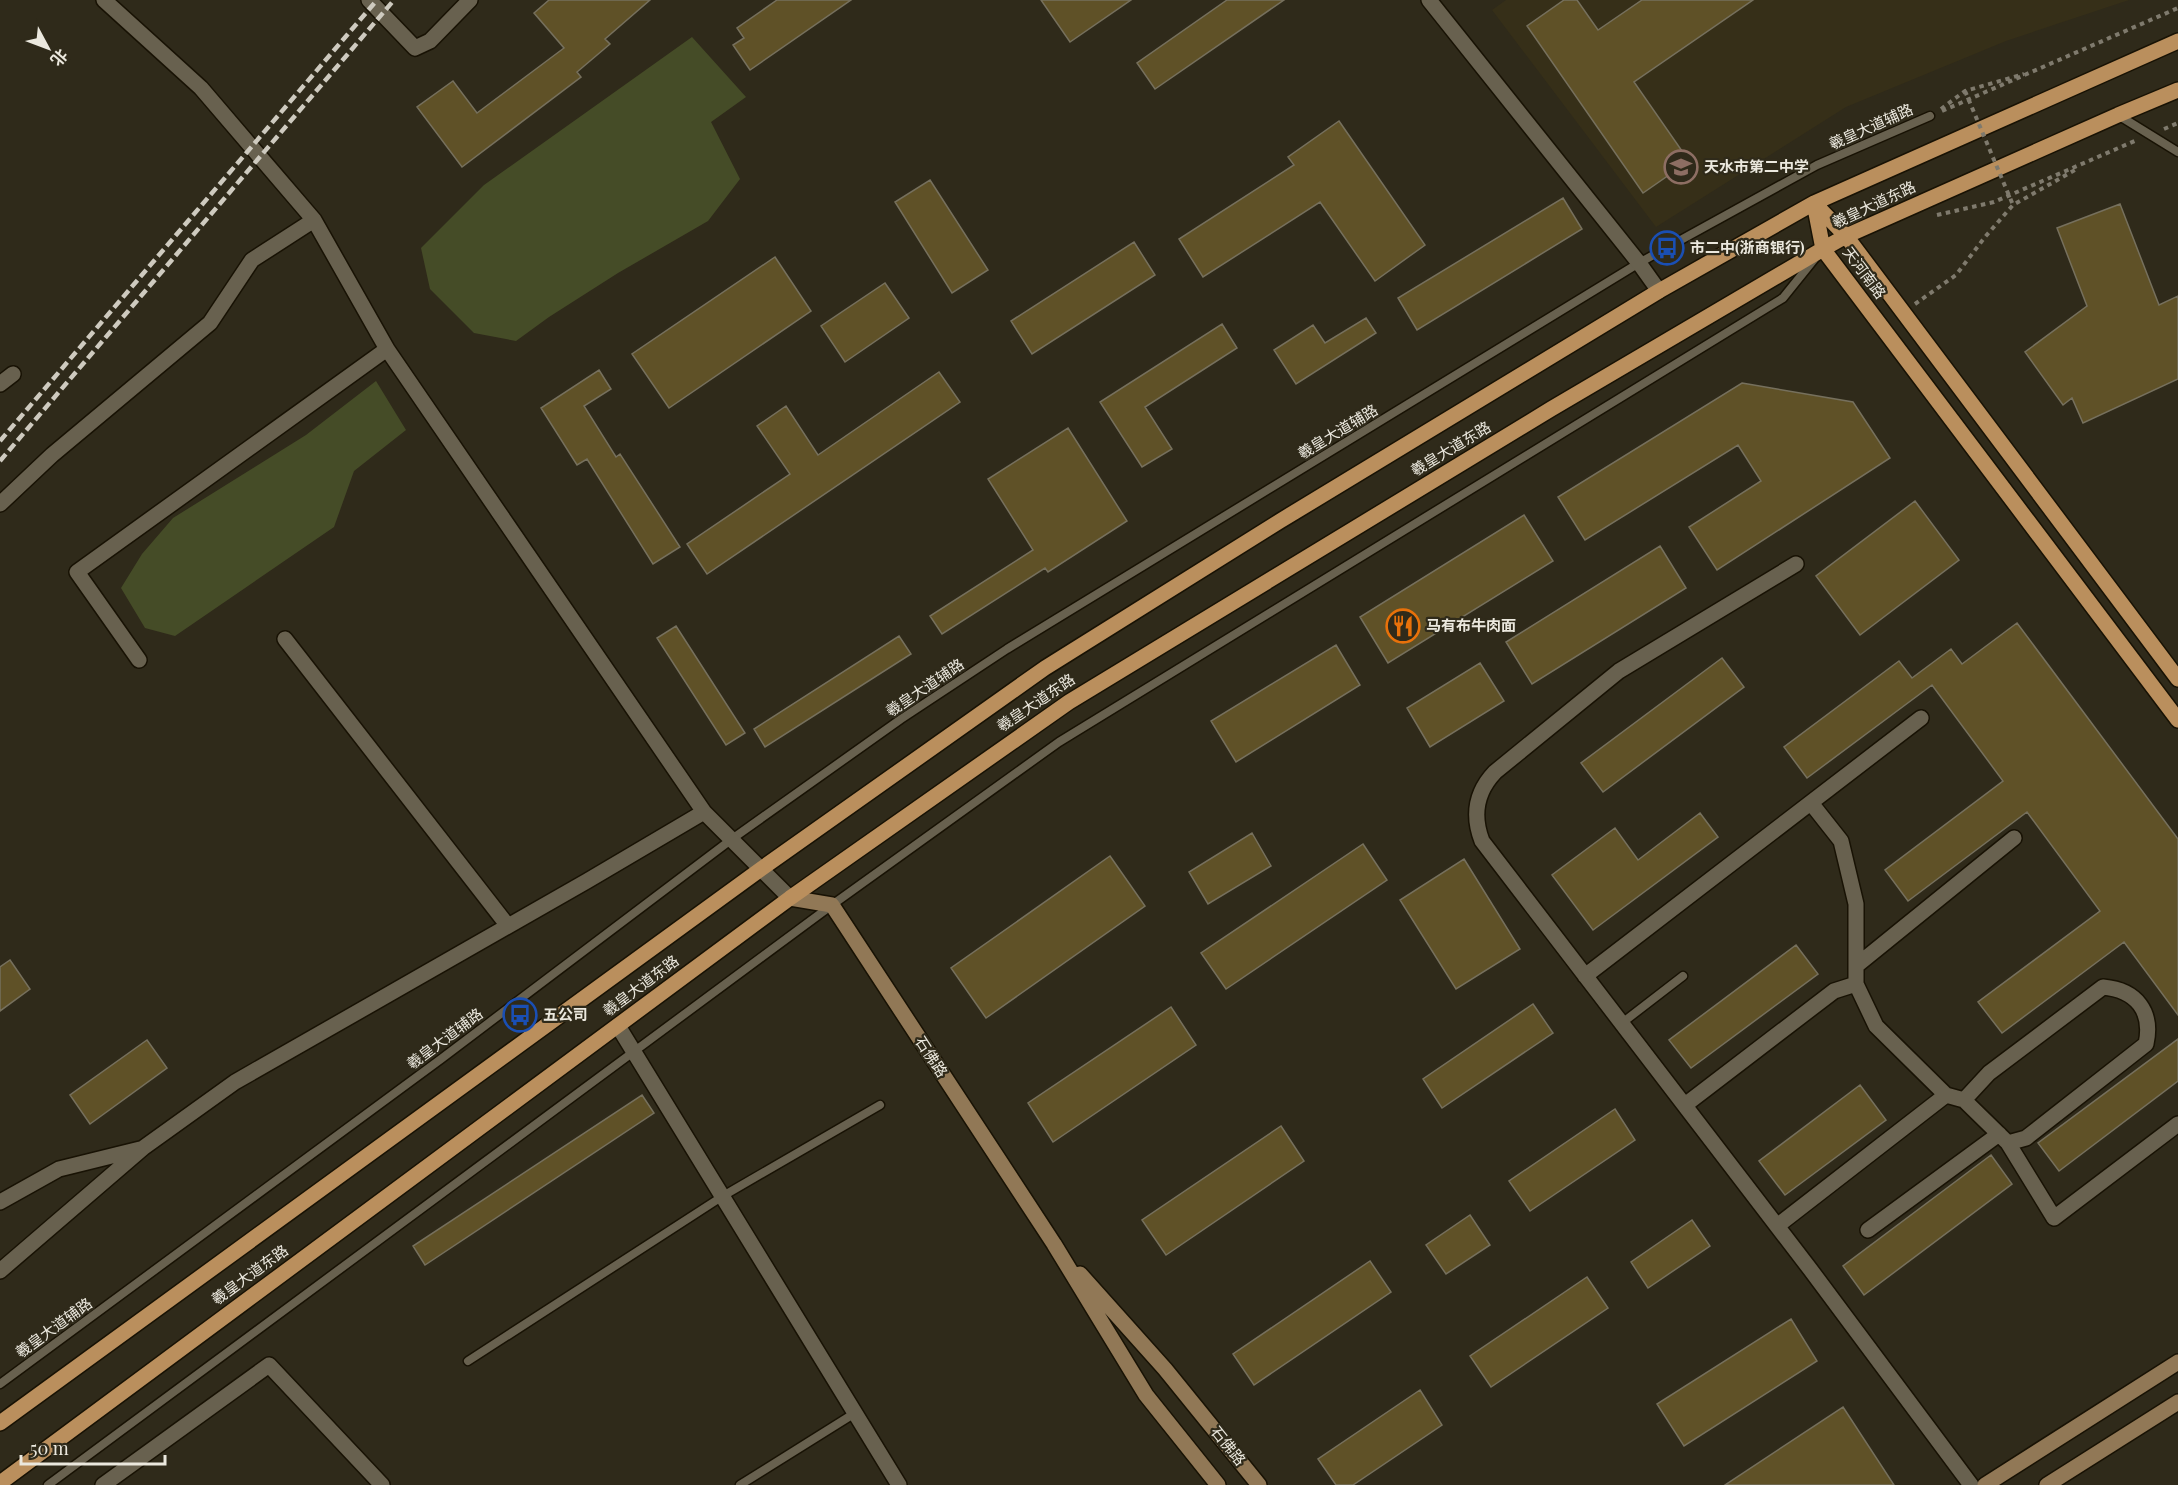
<svg xmlns="http://www.w3.org/2000/svg" width="2178" height="1485" viewBox="0 0 2178 1485" font-family="'Playfair Display','Noto Sans SC',serif">
<style>
.built{fill:#362f18}
.green{fill:#454c27}
.building{fill:#5f5127;stroke:#76705d;stroke-width:1.5}
.lines{fill:none;stroke-linecap:round;stroke-linejoin:round}
.lane-casing{stroke:#181204;stroke-width:11}
.street-casing{stroke:#181204;stroke-width:18}
.secondary-casing{stroke:#181204;stroke-width:18}
.primary-casing{stroke:#181204;stroke-width:18}
.path{stroke:#7f7a6d;stroke-width:4;stroke-dasharray:4.5 4.5;stroke-linecap:butt}
.lane{stroke:#68614f;stroke-width:8}
.street{stroke:#68614f;stroke-width:15}
.secondary{stroke:#917856;stroke-width:15}
.primary{stroke:#ba8f5d;stroke-width:15}
.rail{stroke:#cecabf;stroke-width:4.5;stroke-dasharray:9 4.5;stroke-linecap:butt}
.path-bridge{stroke:#7f7a6d;stroke-width:4;stroke-dasharray:4.5 4.5;stroke-linecap:butt}
.labels{text-anchor:middle;stroke-width:4.5;stroke-linejoin:round;paint-order:stroke}
.street-label{font-size:15px;fill:#ebe8de;stroke:#2f2a1a}
.poi-label{font-size:15px;font-weight:bold;fill:#ebe8de;stroke:#2f2a1a;text-anchor:start}
</style>
<rect width="100%" height="100%" fill="#2f2a1a"/>
<path class="built" d="M1506,0H2129L2006,41L1846,107L1656,227L1492,10Z"/>
<path class="green" d="M692,37L746,97L711,122L740,179L708,221L618,273L549,317L516,341L474,333L430,289L421,248L484,185Z
M376,381L406,430L354,471L334,527L175,636L145,628L121,588L142,554L173,518L306,435Z"/>
<path class="building" d="M549,0H650L605,39L610,44L577,72L581,77L462,167L417,107L453,81L477,113L564,48L534,13Z
M777,0H851L750,70L733,45L744,38L737,28Z
M1041,0H1131L1070,42Z
M1227,0H1284L1155,89L1137,63Z
M1564,0H1577L1598,30L1642,0H1753L1634,82L1689,161L1643,193L1527,26Z
M1339,121L1425,245L1375,281L1320,202L1203,277L1179,239L1294,165L1288,157Z
M930,180L988,270L952,293L895,202Z
M1563,198L1582,229L1417,330L1398,298Z
M2120,204L2159,305L2178,296V379L2083,423L2072,398L2063,405L2025,352L2087,306L2057,228Z
M1134,242L1155,275L1032,354L1011,321Z
M775,257L811,311L669,408L632,354Z
M885,283L909,318L845,362L821,326Z
M1366,318L1376,333L1296,384L1274,350L1313,325L1325,343Z
M1222,324L1237,348L1145,407L1172,449L1142,467L1100,402Z
M599,370L611,389L584,406L616,457L620,454L680,547L653,564L587,459L577,465L541,408Z
M939,372L960,402L707,574L687,544L790,474L757,426L786,406L818,455Z
M1742,383L1853,402L1890,458L1717,570L1689,527L1761,481L1738,445L1585,540L1558,497Z
M1068,428L1127,521L1048,572L1045,568L942,634L930,616L1033,550L988,479Z
M1915,501L1959,560L1860,635L1816,576Z
M1524,515L1553,561L1388,663L1360,617Z
M1660,546L1686,588L1532,684L1506,642Z
M2017,623L2178,839V1015L2124,942L2002,1033L1978,1002L2100,911L2027,812L1908,901L1885,870L2003,781L1932,685L1807,778L1784,747L1899,661L1912,678L1951,649L1962,664Z
M676,626L745,733L726,745L657,638Z
M899,636L911,654L765,747L754,729Z
M1336,645L1360,685L1236,762L1211,721Z
M1722,658L1744,687L1603,792L1581,763Z
M1480,663L1504,701L1430,747L1407,708Z
M1700,813L1718,837L1593,930L1552,875L1615,828L1638,860Z
M1252,833L1271,866L1208,904L1189,872Z
M1363,844L1387,880L1226,989L1201,953Z
M1110,856L1145,906L986,1018L951,968Z
M1464,859L1520,949L1456,989L1400,900Z
M1796,945L1818,974L1691,1068L1669,1040Z
M10,960L30,989L0,1011V967Z
M1533,1004L1553,1033L1442,1108L1423,1079Z
M1171,1007L1196,1045L1053,1142L1028,1103Z
M2178,1039V1081L2059,1171L2038,1143Z
M147,1040L167,1068L90,1124L70,1095Z
M1860,1085L1886,1120L1785,1195L1759,1161Z
M642,1095L654,1113L425,1265L413,1246Z
M1615,1109L1635,1140L1530,1211L1509,1181Z
M1281,1126L1304,1161L1166,1255L1142,1220Z
M1991,1155L2012,1184L1864,1295L1843,1266Z
M1470,1215L1490,1245L1446,1274L1426,1245Z
M1692,1220L1710,1246L1648,1288L1631,1262Z
M1370,1261L1391,1292L1254,1385L1233,1354Z
M1587,1277L1608,1308L1491,1387L1470,1356Z
M1791,1319L1817,1361L1684,1446L1657,1404Z
M1420,1390L1442,1425L1353,1485H1336L1318,1459Z
M1843,1407L1894,1485H1725Z"/>
<g class="lines">
<g class="lane-casing">
<path id="lane" d="M2118,115L2178,152
M1622,1023L1683,976
M468,1361L723,1196L880,1105
M0,1384L441,1059L732,839L901,719L1007,649L1639,263L1817,165L1930,116
M48,1485L832,905L1059,742L1783,298L1816,257
M740,1485L855,1413"/>
</g>
<g class="street-casing">
<path id="street" d="M104,0L201,88L314,220L387,349L704,812
M369,0L415,48L430,41L470,0
M1429,0L1639,263L1659,291
M0,384L13,374
M0,504L52,455L210,323L252,260L314,220
M1796,564L1619,671L1495,772C1476,792 1472,815 1482,841L1810,1269L1971,1485
M285,639L508,926
M139,660L77,572L387,349
M1811,803L1841,841L1856,904V984L1876,1026L1946,1095L1964,1100L2008,1143L2054,1218L2178,1124
M1856,966L2014,838
M1585,976L1921,718
M618,1026L899,1485
M1964,1100L1989,1073L2103,987C2137,990 2153,1012 2146,1044L2026,1138L2008,1143
M1685,1105L1834,991L1856,984
M0,1202L59,1169L140,1149
M1777,1226L1946,1095
M1868,1230L1999,1134
M0,1271L143,1148L235,1082L587,881L704,812L790,898
M103,1485L269,1365L382,1485"/>
</g>
<g class="secondary-casing">
<path id="secondary" d="M790,898L832,905L1054,1244L1146,1395L1218,1485
M1080,1274L1165,1369L1259,1485
M1985,1485L2178,1362
M2047,1485L2178,1402"/>
</g>
<g class="primary-casing">
<path id="primary" d="M1814,203L1823,249L2178,720
M1814,203L1846,236L2178,679
M0,1423L761,869L1045,668L1280,521L1659,291L1814,203L2178,41
M0,1483L790,898L1069,702L1551,409L1823,249L1846,236L2118,115L2178,90"/>
</g>
<path class="path" d="M1941,109L1965,91L2024,74
M1942,111L2178,8
M2164,129L2178,123
M1937,215L1994,202L2137,140
M1915,304L1956,275L1985,237L2013,205L2075,170"/>
<use href="#lane" class="lane"/>
<use href="#street" class="street"/>
<use href="#secondary" class="secondary"/>
<use href="#primary" class="primary"/>
<path class="rail" d="M0,441L377,0
M0,461L394,0"/>
<path class="path-bridge" d="M1965,91L2013,205"/>
</g>
<defs>
<g id="school-ring" transform="scale(1.725)"><circle r="9.5" fill="#2f2a1a" stroke="#8d6e63" stroke-width="1.5"/><path d="M0-5L7-2L0 1L-7-2ZM-4 1L0 2.5L4 1V4Q0 6-4 4Z" fill="#8d6e63"/></g>
<g id="bus-ring" transform="scale(1.725)"><circle r="9.5" fill="#2f2a1a" stroke="#1a4fb4" stroke-width="1.5"/><path d="M-5-6H5V4H4V6H2V4H-2V6H-4V4H-5ZM-3.5-4V0h7V-4ZM-3.5 1.2v1.5H-2V1.2ZM2 1.2v1.5H3.5V1.2Z" fill="#1a4fb4"/></g>
<g id="restaurant-ring" transform="scale(1.725)"><circle r="9.5" fill="#2f2a1a" stroke="#e8710a" stroke-width="1.5"/><path d="M-5-6h1v4h1v-4h1v4h1v-4h1v5L-1.5 .5V6h-2V.5L-5-1ZM5-6V6H3V1.5H1.5Q1.5-4 5-6Z" fill="#e8710a"/></g>
</defs>
<g fill-rule="evenodd">
<use href="#school-ring" x="1681" y="167"/>
<use href="#bus-ring" x="1667" y="248"/>
<use href="#restaurant-ring" x="1403" y="626"/>
<use href="#bus-ring" x="520" y="1015"/>
</g>
<g class="labels">
<g class="street-label">
<text transform="translate(1871 127) rotate(-24)" y="5">羲皇大道辅路</text>
<text transform="translate(1874 205) rotate(-25)" y="5">羲皇大道东路</text>
<text transform="translate(1864 273) rotate(53)" y="5">天河南路</text>
<text transform="translate(1338 432) rotate(-31)" y="5">羲皇大道辅路</text>
<text transform="translate(1451 449) rotate(-31)" y="5">羲皇大道东路</text>
<text transform="translate(925 688) rotate(-34)" y="5">羲皇大道辅路</text>
<text transform="translate(1036 703) rotate(-34)" y="5">羲皇大道东路</text>
<text transform="translate(641 986) rotate(-37)" y="5">羲皇大道东路</text>
<text transform="translate(445 1039) rotate(-37)" y="5">羲皇大道辅路</text>
<text transform="translate(931 1057) rotate(57)" y="5">石佛路</text>
<text transform="translate(250 1275) rotate(-36)" y="5">羲皇大道东路</text>
<text transform="translate(54 1328) rotate(-36)" y="5">羲皇大道辅路</text>
<text transform="translate(1228 1446) rotate(51)" y="5">石佛路</text>
</g>
<g class="poi-label">
<text x="1704" y="172">天水市第二中学</text>
<text x="1690" y="253">市二中(浙商银行)</text>
<text x="1426" y="631">马有布牛肉面</text>
<text x="543" y="1020">五公司</text>
</g>
</g>
<g transform="translate(48 48) rotate(131)" stroke="#2f2a1a" stroke-width="4.5" paint-order="stroke">
<path d="M0-4.5L10 22L0 15L-10 22Z" fill="#ebe8de"/>
<text y="-9" font-size="16" font-weight="bold" text-anchor="middle" fill="#ebe8de">北</text>
</g>
<path d="M21 1455v9h144v-9" fill="none" stroke="#ebe8de" stroke-width="3"/>
<text x="30" y="1455" font-size="18" fill="#ebe8de" stroke="#2f2a1a" stroke-width="4.5" paint-order="stroke">50 m</text>
</svg>
